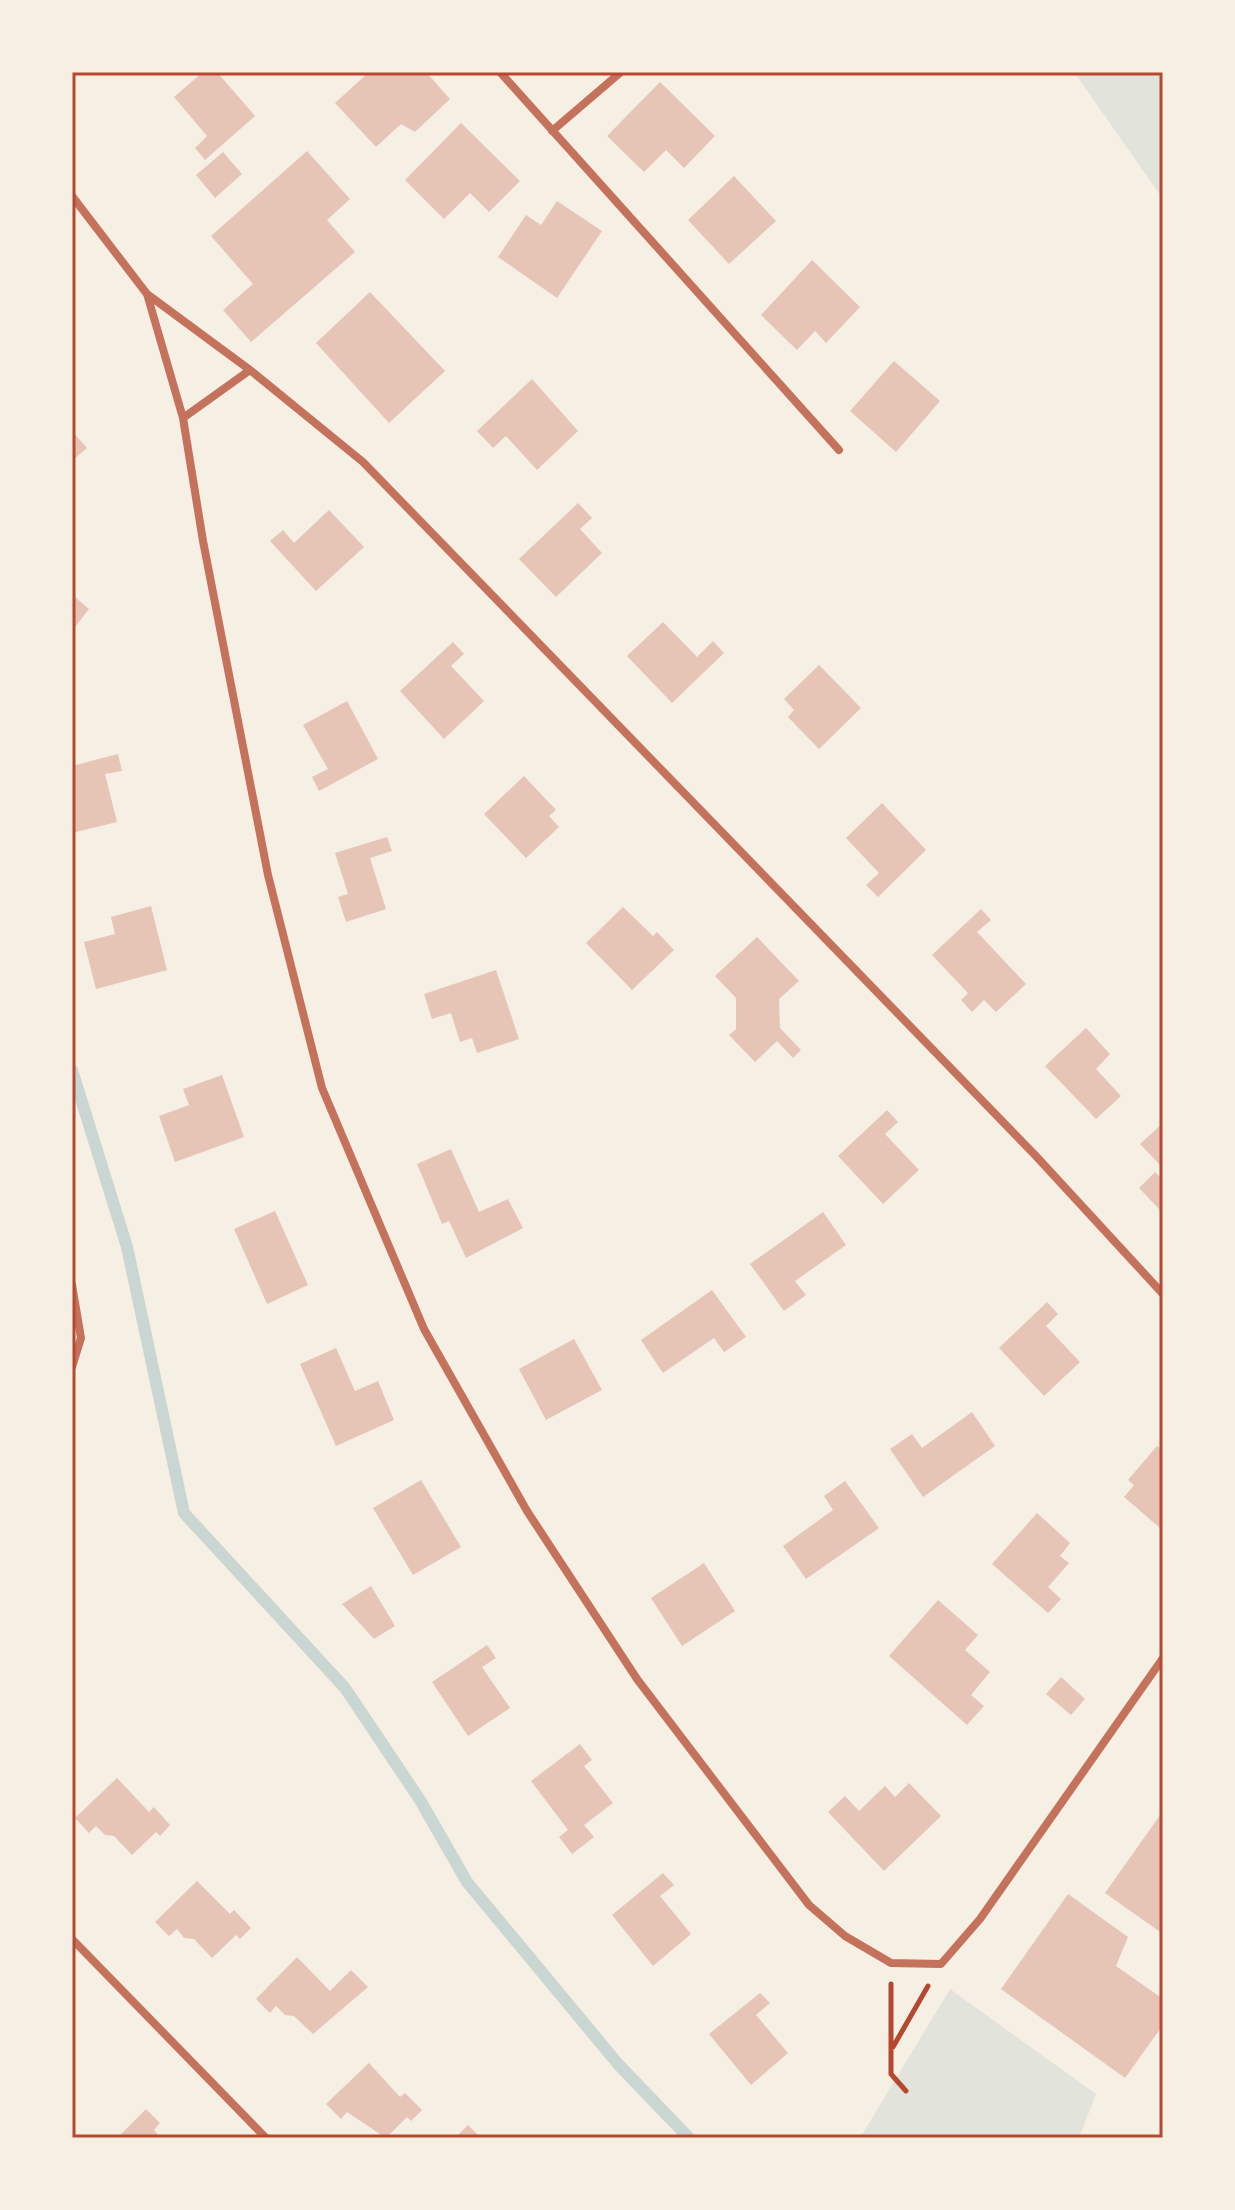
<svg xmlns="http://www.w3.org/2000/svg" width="1235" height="2210" viewBox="0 0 1235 2210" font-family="'Source Sans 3',sans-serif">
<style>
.green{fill:#e2e4dc}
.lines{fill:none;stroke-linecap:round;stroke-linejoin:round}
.stream{stroke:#c9d6d2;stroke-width:12}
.building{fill:#e6c5b7}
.path{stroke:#b5482f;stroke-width:5}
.minor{stroke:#c5725c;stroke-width:8}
.neatline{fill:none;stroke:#b5482f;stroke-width:3}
</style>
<rect width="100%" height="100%" fill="#f6efe4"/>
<path class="green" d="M1074,72H1163V199Z
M950,1989L1096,2094L1079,2138H860Z"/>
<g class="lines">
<path class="stream" d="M72,1070L127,1247L184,1513L345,1688L420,1800L467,1882L618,2064L689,2138"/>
</g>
<path class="building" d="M203,72H217L255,116L205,160L195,148L207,136L174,97Z
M369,72H426L450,99L415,132L401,124L376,147L335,103Z
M660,82L715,136L684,168L666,150L644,172L607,136Z
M461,123L520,181L489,212L470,193L444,219L405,180Z
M307,151L350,199L327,220L355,252L251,342L223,310L253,284L211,236Z
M223,152L242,174L215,198L196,175Z
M734,176L776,221L729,264L688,220Z
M557,201L602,231L557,298L498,257L526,215L541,225Z
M812,260L860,307L826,343L815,331L797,350L761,315Z
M370,292L445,371L389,423L316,343Z
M894,361L940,401L896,452L850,411Z
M532,379L578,431L537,470L506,436L493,448L477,431Z
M72,431L87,448L72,461Z
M578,503L592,518L580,529L602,553L556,597L519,559Z
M329,510L364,547L316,591L270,541L283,530L294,543Z
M75,597L89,609L72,631V600Z
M663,622L697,657L713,641L724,653L672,703L627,656Z
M453,642L464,654L451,666L484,701L444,739L400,691Z
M819,665L861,708L819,749L788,717L794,710L784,699Z
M347,701L378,759L319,791L312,777L328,769L303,725Z
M118,754L122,771L105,774L117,822L72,833V766Z
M524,776L556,810L549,816L559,827L526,858L484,814Z
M882,803L926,850L878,897L866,885L879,873L846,838Z
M387,837L392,851L370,858L386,909L346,922L338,897L348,894L335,853Z
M151,906L167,970L96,989L84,942L115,934L111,917Z
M623,907L653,936L657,932L674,950L632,990L586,943Z
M981,909L991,920L977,932L1026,984L996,1012L984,1000L972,1012L961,1000L968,993L932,955Z
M757,937L799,981L779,999L780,1028L801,1050L793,1058L777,1041L755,1062L729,1035L736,1029V998L715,976Z
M496,970L519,1039L477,1053L472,1038L460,1042L451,1013L432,1019L424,994Z
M1086,1028L1110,1054L1096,1069L1121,1096L1096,1119L1045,1066Z
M222,1075L244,1137L175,1162L159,1116L189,1105L183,1089Z
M887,1110L898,1122L885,1134L919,1170L883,1204L838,1156Z
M1163,1123V1168L1140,1144Z
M451,1149L479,1212L508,1199L523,1228L466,1258L449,1221L442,1224L417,1164Z
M1155,1172L1163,1180V1213L1139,1188Z
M275,1211L308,1285L267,1304L234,1229Z
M823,1212L846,1245L795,1281L806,1295L784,1311L750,1264Z
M712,1290L746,1337L724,1352L714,1338L663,1373L641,1340Z
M1047,1302L1058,1314L1046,1326L1080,1362L1044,1396L999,1348Z
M574,1339L602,1390L546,1420L519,1369Z
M336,1348L355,1391L378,1381L394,1420L336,1446L300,1364Z
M972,1412L995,1446L923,1497L890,1449L912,1434L922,1448Z
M1157,1446L1163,1450V1524L1160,1528L1124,1497L1134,1485L1128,1480Z
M421,1480L461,1547L413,1575L373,1508Z
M845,1481L879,1528L806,1579L783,1546L833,1510L824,1496Z
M1037,1513L1070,1543L1060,1556L1069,1563L1048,1587L1061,1599L1048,1613L992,1564Z
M704,1563L735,1611L682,1646L651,1598Z
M371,1586L395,1626L374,1639L342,1604Z
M938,1600L978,1635L965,1650L990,1672L971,1695L984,1706L967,1725L889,1656Z
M487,1645L496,1658L482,1667L510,1708L468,1736L432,1682Z
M1061,1677L1085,1699L1071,1715L1046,1694Z
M580,1744L592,1760L584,1766L613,1803L584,1825L594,1837L572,1854L559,1837L568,1830L531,1781Z
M117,1778L149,1812L154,1807L170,1825L160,1836L156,1832L132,1855L114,1836L105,1835L96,1826L89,1833L75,1818Z
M909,1783L941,1816L884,1871L828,1812L845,1796L859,1811L885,1786L895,1797Z
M1163,1811V1934L1105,1893Z
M663,1873L674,1885L660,1896L691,1934L653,1966L612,1915Z
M197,1881L230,1914L234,1910L251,1928L240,1939L236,1935L212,1958L194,1939L184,1938L177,1929L169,1936L155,1922Z
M1068,1894L1128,1937L1116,1966L1163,1999V2025L1125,2078L1001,1989Z
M297,1957L330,1991L351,1970L368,1987L313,2034L294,2016L285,2015L276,2006L270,2013L256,1999Z
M760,1993L770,2003L756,2015L788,2053L751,2085L709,2034Z
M369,2063L400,2097L405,2093L422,2110L411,2121L407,2117L386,2138L347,2112L341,2119L326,2104Z
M146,2109L160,2123L154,2130L161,2138H117Z
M468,2125L481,2138H455Z"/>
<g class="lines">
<path class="path" d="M891,1984V2074L906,2091
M893,2047L928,1986"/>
<path class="minor" d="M500,72L839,450
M552,131L621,72
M72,196L147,294L250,370L363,462L1035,1155L1163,1294
M147,294L183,418L203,541L268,875L322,1088L424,1329L527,1511L637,1679L809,1905L845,1936L891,1963L941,1964L980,1919L1163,1658
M183,418L250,370
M72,1285L81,1338L72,1367
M72,1939L266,2138"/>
</g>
<rect width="1235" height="2210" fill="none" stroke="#f6efe4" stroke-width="148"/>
<rect x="74" y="74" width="1087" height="2062" class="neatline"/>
</svg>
